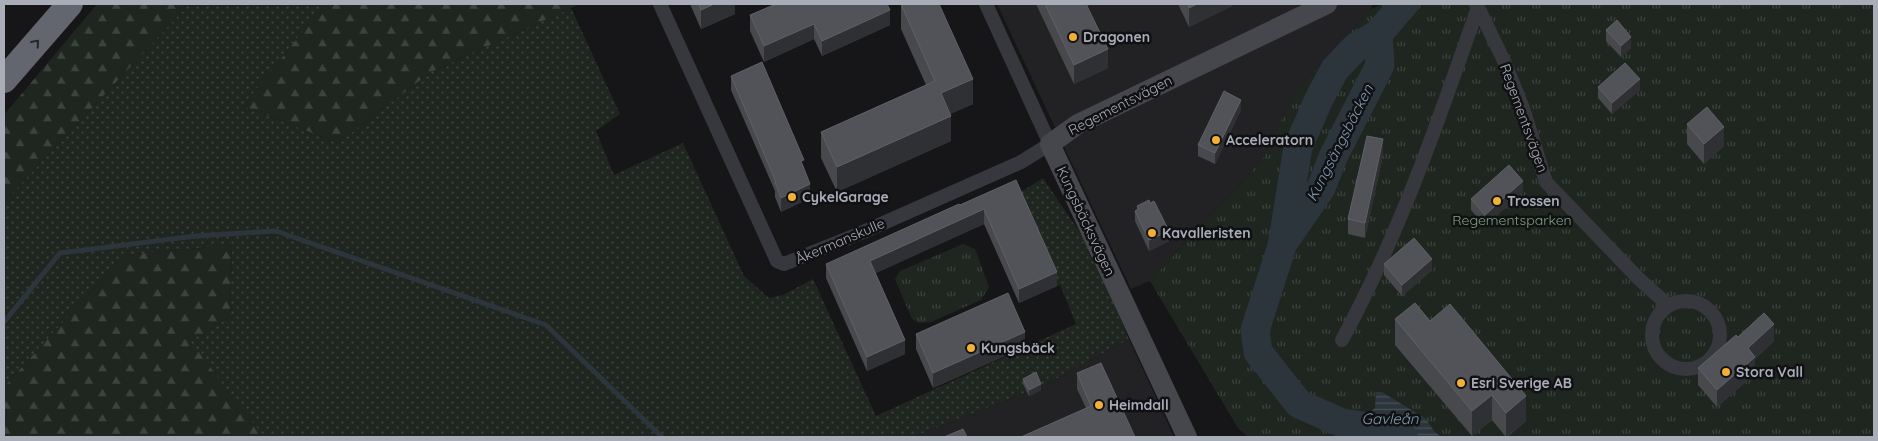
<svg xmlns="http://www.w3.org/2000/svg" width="1878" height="441" viewBox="0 0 1878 441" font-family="Quicksand,sans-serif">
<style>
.built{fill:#222225}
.grass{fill:url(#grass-dots)}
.forest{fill:url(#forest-firs)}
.park{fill:url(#park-tufts)}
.water{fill:url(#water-rules)}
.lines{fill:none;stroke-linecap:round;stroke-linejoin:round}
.stream{stroke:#2c353c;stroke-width:5}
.river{stroke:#2c353c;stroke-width:29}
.street{stroke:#37383d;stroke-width:14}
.secondary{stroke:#45474d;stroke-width:20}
.highway{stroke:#63666e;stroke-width:26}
.wall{fill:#47494d}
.shaded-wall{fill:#2f3033}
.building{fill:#525359;stroke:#5f6168}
.oneway{stroke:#26262a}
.poi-dot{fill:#f2b134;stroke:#111113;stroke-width:2}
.labels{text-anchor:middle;stroke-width:5;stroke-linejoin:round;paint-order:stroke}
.poi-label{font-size:14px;font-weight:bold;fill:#a8adb8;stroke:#111113;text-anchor:start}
.street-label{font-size:14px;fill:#a8adb8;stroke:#111113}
.park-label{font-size:14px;fill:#7fa381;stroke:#111113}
.water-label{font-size:15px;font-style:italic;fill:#7f9bb3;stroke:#111113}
</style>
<defs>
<pattern id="grass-dots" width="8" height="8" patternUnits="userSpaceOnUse" patternTransform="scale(1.25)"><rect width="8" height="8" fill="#1e261f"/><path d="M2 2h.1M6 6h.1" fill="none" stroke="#3c433d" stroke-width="1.8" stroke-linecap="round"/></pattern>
<pattern id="forest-firs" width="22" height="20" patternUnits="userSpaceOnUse" patternTransform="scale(1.25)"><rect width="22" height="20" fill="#1e261f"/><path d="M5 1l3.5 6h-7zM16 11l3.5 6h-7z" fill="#3c433d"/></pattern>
<pattern id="park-tufts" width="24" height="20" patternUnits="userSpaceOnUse" patternTransform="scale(1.25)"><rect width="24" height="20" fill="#1e261f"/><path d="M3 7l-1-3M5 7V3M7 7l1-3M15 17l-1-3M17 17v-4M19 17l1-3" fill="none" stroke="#3c433d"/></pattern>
<pattern id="water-rules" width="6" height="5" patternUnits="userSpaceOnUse" patternTransform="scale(1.25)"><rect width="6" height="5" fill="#2c353c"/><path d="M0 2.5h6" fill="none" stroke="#485056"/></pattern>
</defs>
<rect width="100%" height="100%" fill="#161618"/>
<path class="built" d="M997,4H1372L1371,9L1294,93L1263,159L1150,281L1131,289Z
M1129,339L1174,437H913L1043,386Z"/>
<path class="grass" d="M189,4H325L243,106L338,143L431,72L571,8L620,114L596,131L614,175L683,143L744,276L769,298L783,295L813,279L876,416L1076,324L1060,285L1057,286L1016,195L1043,178L1087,243L1129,339L1043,386L913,437H264L189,341L230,317L232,245L124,255L4,387V202Z"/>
<path class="forest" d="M97,4H189L4,202V115Z
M325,4H580L431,72L338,143L243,106Z
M232,245L230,317L190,341L264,437H4V387L124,255Z"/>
<path class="park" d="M1383,4H1874V437H1248L1238,428L1150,281L1263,159L1294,93L1371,9Z
M963,244L975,249L989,287L981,300L931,322L919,323L912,319L895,279L900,271Z"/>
<path class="water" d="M1376,392H1382L1426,419L1434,431L1441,437H1375L1367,434H1338L1344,417L1369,413L1375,408Z"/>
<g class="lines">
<path class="stream" d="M4,322L60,253L196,236L276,231L546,325L662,437"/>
<path class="river" d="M1286,239L1321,188L1333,157L1380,65L1378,34
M1403,437L1390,430L1342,423L1299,404L1258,352L1255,330L1282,246L1298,147L1319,99L1335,69L1356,47L1378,34L1404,4"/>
<path class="street" d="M660,4L777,261L784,264L861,233L1021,162L1050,144L986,4
M1478,7L1504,61L1523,108L1546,182L1639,279L1668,305
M1652 335a34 34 0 1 1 68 0a34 34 0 1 1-68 0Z
M1342,340C1399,235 1439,120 1478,7L1476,4"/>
<path class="secondary" d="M1187,437L1050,144L1078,124L1327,4"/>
<path class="highway" d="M4,80L70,4"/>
</g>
<path class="wall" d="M690,4H735V14L701,29Z
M901,4L973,104L950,114L951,141L837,192L821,158V132L926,85L901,29Z
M1036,4H1092L1087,6L1108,68L1074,84Z
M1178,4H1232V6L1189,27Z
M750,15L890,25L822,56L814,39L764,62L750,31Z
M1606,30L1631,48L1621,57L1606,41Z
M731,76L804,168L810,198L781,212L775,197V191L731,90Z
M1598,87L1640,90L1612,114L1598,98Z
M1241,110L1215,164L1198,156V145Z
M1687,124L1724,146L1704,164L1687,144Z
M1383,155L1365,238L1348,234V219Z
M1016,180L1057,286L1019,303L984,224L875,273L905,354L867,371L826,278V264Z
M1523,192L1485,226L1471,210V199Z
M1137,206L1169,241L1149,251L1135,221V211L1137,209Z
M1384,264L1432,270L1402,296L1384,275Z
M1395,319L1430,321L1526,421L1507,437H1506L1492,420L1472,436L1395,345Z
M916,334L1025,347L933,388L916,349Z
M1738,337L1774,341L1755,359V374L1717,407L1698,385V368Z
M1077,373L1135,437L1086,408L1077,389Z
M1023,379L1041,390L1029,396L1023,384Z"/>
<path class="shaded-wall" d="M714,4H735V14L701,29V10Z
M1197,4H1232V6L1189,27V8Z
M890,10V25L822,56V41Z
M814,24V39L764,62V46Z
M1631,37V48L1621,57V46Z
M1108,49V68L1074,84V65Z
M973,79V104L941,118V93Z
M1640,79V90L1612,114V103Z
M1241,100V110L1215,164V153Z
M951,116V141L837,192V167Z
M1724,127V146L1704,164V144Z
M1383,139V155L1365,238V223Z
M1523,181V192L1485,226V215Z
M810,184V198L781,212V198Z
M984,209V224L870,276V261Z
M1169,231V241L1149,251V240Z
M1432,259V270L1402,296V285Z
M1057,272V286L1019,303V289Z
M1774,324V341L1755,359V374L1717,407V390L1748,348Z
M1025,332V347L933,388V373Z
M905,340V354L867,371V357Z
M1041,384V390L1029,396V390Z
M1492,395V420L1472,436V411Z
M1526,396V421L1506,437V413Z"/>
<path class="building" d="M699,4H714L701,10Z
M776,4H887L890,10L822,41L814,24L764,46L750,15Z
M901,4H939L973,79L941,93L951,116L837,167L821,132L935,81Z
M1045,4H1086L1108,49L1074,65Z
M1188,4H1197L1189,8Z
M1617,20L1631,37L1621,46L1606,30Z
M762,62L804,160L801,161L810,184L781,198L775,182H776L731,76Z
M1625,63L1640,79L1612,103L1598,87Z
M1224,91L1241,100L1215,153L1198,145Z
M1707,107L1724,127L1704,144L1687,124Z
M1367,136L1383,139L1365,223L1348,219Z
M1509,165L1523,181L1485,215L1471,199Z
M1016,180L1057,272L1019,289L984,209L870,261L905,340L867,357L826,264L959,204L960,205Z
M1149,200L1150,203L1154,201L1169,231L1149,240L1135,211L1139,209L1137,206Z
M1414,238L1432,259L1402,285L1384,264Z
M1008,293L1025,332L933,373L916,334Z
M1415,303L1430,321L1450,304L1526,396L1506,413L1492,395L1472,411L1395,319Z
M1764,313L1774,324L1748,348L1755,357L1717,390L1698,368L1736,335L1738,337Z
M1101,363L1135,437H1021L1091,406L1077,373Z
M1036,372L1041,384L1029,390L1023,379Z
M963,429L967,437H944Z"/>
<defs><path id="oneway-chevron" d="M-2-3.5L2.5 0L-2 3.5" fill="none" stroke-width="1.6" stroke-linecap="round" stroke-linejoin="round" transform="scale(1.25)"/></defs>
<use class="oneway" href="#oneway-chevron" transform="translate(36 43) rotate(-49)"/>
<g class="poi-dot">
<circle cx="1073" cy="37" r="5"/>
<circle cx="1216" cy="140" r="5"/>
<circle cx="792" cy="197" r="5"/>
<circle cx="1497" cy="201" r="5"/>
<circle cx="1152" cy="233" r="5"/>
<circle cx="971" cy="348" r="5"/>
<circle cx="1726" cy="372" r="5"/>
<circle cx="1461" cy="383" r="5"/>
<circle cx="1099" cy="405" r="5"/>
</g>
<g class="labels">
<g class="poi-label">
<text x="1083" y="42">Dragonen</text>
<text x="1226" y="145">Acceleratorn</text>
<text x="802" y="202">CykelGarage</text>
<text x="1507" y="206">Trossen</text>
<text x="1162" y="238">Kavalleristen</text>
<text x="981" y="353">Kungsbäck</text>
<text x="1736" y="377">Stora Vall</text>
<text x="1471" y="388">Esri Sverige AB</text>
<text x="1109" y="410">Heimdall</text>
</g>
<g class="street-label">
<text transform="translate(1120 105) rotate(-27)" y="5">Regementsvägen</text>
<text transform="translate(1524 118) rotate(70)" y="5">Regementsvägen</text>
<text transform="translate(1086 221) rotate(65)" y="5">Kungsbäcksvägen</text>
<text transform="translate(840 241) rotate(-23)" y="5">Åkermanskulle</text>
</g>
<g class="park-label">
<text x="1512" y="225">Regementsparken</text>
</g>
<g class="water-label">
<text transform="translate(1340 143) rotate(-63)" y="5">Kungsängsbäcken</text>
<text x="1390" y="424">Gavleån</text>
</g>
</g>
<rect width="1878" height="441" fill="none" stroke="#a8adb8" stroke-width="10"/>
</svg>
